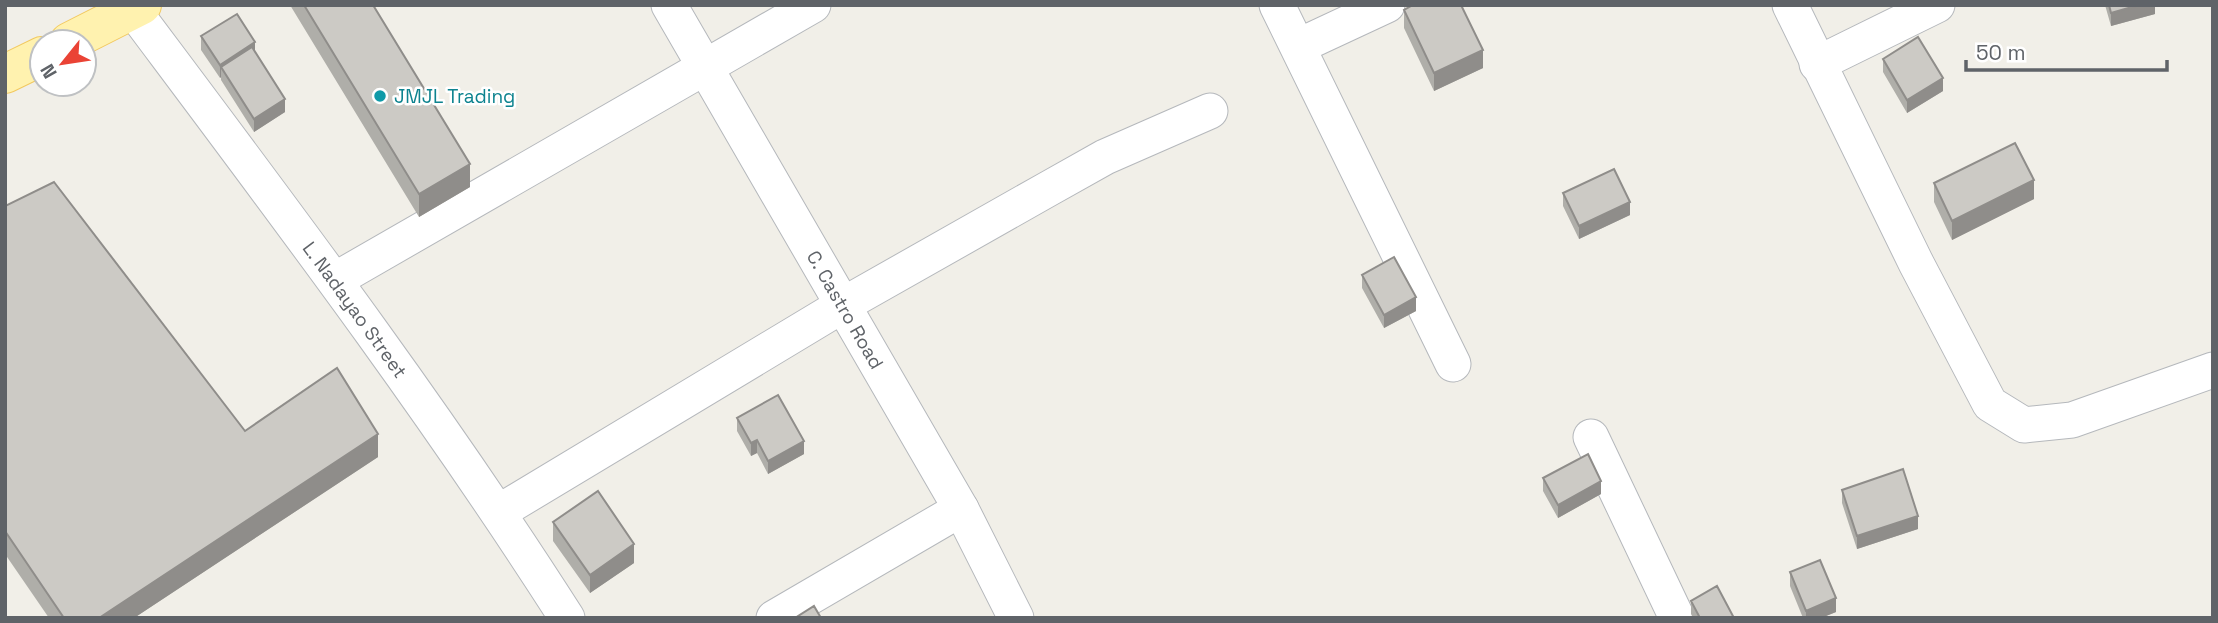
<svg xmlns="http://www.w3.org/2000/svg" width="2218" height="623" viewBox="0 0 2218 623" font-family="'Space Grotesk',sans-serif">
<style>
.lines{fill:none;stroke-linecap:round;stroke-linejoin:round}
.minor-casing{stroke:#b5b8bc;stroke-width:37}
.major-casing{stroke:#f2c960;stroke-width:40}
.minor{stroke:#fff;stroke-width:35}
.major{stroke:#fff2af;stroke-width:38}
.wall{fill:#afaea9}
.shaded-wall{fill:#8f8d8a}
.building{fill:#cccac5;stroke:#8f8d8a;stroke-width:2}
.culture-dot{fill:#0f9aa8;stroke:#fff;stroke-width:2.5}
.labels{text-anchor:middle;stroke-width:5;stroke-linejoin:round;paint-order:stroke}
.culture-label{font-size:19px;fill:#0d838f;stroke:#fff;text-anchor:start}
.street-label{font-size:19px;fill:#5f6368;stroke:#fff}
</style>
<rect width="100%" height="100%" fill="#f1efe8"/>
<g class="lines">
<g class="minor-casing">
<g id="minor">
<path id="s1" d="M669,5L961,509L1016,618"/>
<path d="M1277,5L1453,364"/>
<path d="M1790,5L1916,263L1990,404L2024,425L2072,420L2213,370"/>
<path id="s2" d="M133,10C282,209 433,408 567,618"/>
<path d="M1299,46L1387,5"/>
<path d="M1817,64L1937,5"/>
<path d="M335,280L813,5"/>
<path d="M1591,437L1677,618"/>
<path d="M499,512L843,305L1048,189L1105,157L1210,111"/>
<path d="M774,618L961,509"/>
</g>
</g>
<g class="major-casing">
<path id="major" d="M69,42L142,5
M5,74L42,56"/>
</g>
<use href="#minor" class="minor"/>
<use href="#major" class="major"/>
</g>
<path class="wall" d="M290,5H373L470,187L419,217Z
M2105,5H2155V14L2111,26Z
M1404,10L1483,68L1434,91L1404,28Z
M201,36L255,52L285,112L254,132L221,80V77L220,78L201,50Z
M1883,59L1943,91L1907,113L1883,72Z
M1934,183L2034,199L1952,240L1934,202Z
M1563,193L1630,215L1579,239L1563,206Z
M5,206L245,431L378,457L134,618H49L5,554Z
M1362,275L1416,311L1384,328L1362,288Z
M737,418L804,454L768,474L757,453L751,456L737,431Z
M1543,478L1601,494L1558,518L1543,491Z
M1842,490L1918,529L1857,549L1842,503Z
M553,522L634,563L590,593L553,541Z
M1790,572L1836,612L1821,618H1803L1790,586Z
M1691,601L1734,618H1693L1691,614Z"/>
<path class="shaded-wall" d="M2139,5H2155V14L2111,26V13Z
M255,42V56L221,67V77L220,78V65Z
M1483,50V68L1434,91V73Z
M1943,78V91L1907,113V100Z
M285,99V112L254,132V119Z
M470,164V187L419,217V194Z
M2034,180V199L1952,240V221Z
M1630,202V215L1579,239V226Z
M1416,297V311L1384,328V315Z
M378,434V457L134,618H99Z
M757,440V453L751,456V443Z
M804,441V454L768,474V461Z
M1601,481V494L1558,518V505Z
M1918,516V529L1857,549V536Z
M634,544V563L590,593V575Z
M1836,598V612L1821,618H1806V611Z"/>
<path class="building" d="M304,5H373L470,164L419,194Z
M1413,5H1461L1483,50L1434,73L1404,10Z
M2109,5H2139L2111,13Z
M237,14L255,42L220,65L201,36Z
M1918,37L1943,78L1907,100L1883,59Z
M252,47L285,99L254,119L221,67Z
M2015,143L2034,180L1952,221L1934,183Z
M1614,169L1630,202L1579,226L1563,193Z
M54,182L245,431L337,368L378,434L99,618H64L5,531V206Z
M1394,257L1416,297L1384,315L1362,275Z
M778,395L804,441L768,461L757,440L751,443L737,418Z
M1588,454L1601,481L1558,505L1543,478Z
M1903,469L1918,516L1857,536L1842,490Z
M598,491L634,544L590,575L553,522Z
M1820,560L1836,598L1806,611L1790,572Z
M1717,586L1734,618H1700L1691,601Z
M814,606L821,618H795Z"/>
<circle class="culture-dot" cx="380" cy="96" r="7"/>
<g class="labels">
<g class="culture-label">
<text x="394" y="103">JMJL Trading</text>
</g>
<g class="street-label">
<text dy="7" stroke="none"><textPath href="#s2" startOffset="373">L. Nadayao Street</textPath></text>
<text dy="7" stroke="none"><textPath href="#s1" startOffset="352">C. Castro Road</textPath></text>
</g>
</g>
<rect width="2218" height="623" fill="none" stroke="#5f6368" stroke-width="14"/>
<g transform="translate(63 63) rotate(240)"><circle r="33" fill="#ffffff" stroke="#bfc1c3" stroke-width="2"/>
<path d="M0-5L12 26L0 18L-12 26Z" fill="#ea4335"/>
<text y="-10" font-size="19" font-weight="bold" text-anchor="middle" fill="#5f6368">N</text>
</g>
<path d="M1966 60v10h201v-10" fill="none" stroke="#5f6368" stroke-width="3.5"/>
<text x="1976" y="60" font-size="21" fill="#5f6368" stroke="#ffffff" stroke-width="5" paint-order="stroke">50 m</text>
</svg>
